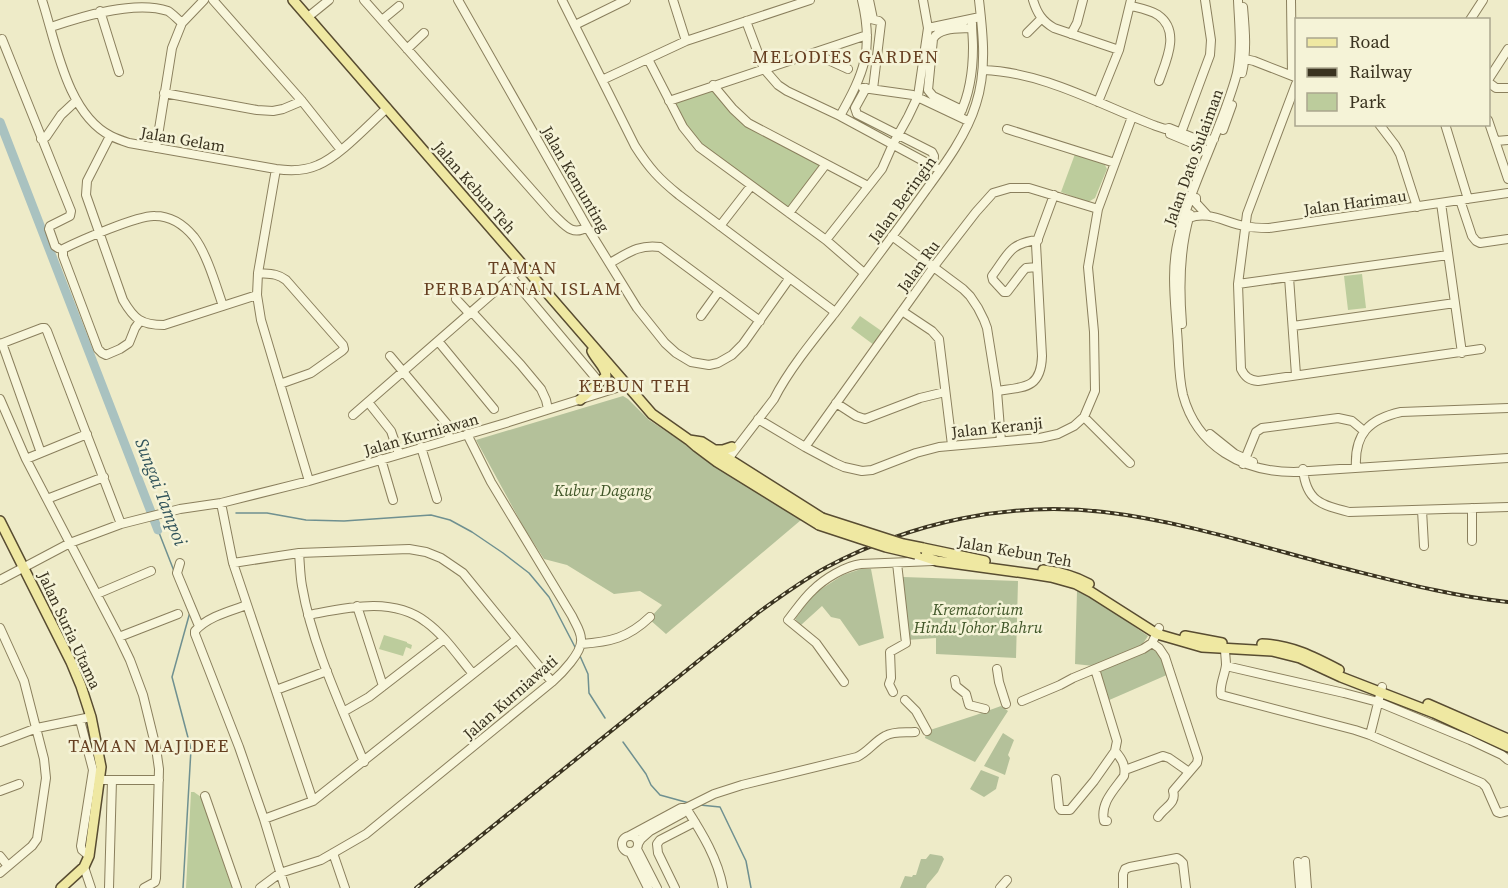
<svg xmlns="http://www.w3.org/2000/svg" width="1508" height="888" viewBox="0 0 1508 888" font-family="'Source Serif 4',serif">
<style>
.green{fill:#bccc9c}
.cemetery{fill:#b4c19a}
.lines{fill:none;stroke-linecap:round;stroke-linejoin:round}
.stream{stroke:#6f9090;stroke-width:1.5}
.river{stroke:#a9c2c0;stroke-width:9}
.minor-casing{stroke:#8a7f5d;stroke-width:10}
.major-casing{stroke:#584c31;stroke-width:12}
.minor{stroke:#f8f6db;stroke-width:8}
.major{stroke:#efe8a2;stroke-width:9}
.rail-casing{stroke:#3a3320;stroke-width:4}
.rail{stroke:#f5f3d7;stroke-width:1.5;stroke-dasharray:4.5;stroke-linecap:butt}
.major-bridge-casing{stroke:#584c31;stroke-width:12;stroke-linecap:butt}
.major-bridge{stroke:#efe8a2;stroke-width:9}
.labels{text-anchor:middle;stroke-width:5;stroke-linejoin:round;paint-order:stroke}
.street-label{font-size:16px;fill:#3a3320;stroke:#f5f3d7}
.park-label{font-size:16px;font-style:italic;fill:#405628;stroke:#f5f3d7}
.neighbourhood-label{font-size:18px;letter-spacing:1.5px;fill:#663f21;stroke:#f5f3d7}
.water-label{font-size:18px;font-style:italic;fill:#30535a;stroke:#f5f3d7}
</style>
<rect width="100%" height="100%" fill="#eeebc8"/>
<path class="green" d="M711,89C733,113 751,129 780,144C793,151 809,157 821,166L789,208L700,145L687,127L676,103Z
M1075,154L1104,163L1107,169L1095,198L1088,202L1061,192Z
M1362,274L1366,308L1348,310L1344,276Z
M860,316L883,332L874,345L851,328Z
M384,635L407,642V643L412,645L411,649L406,647L403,656L379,649Z
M191,792H194L201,797L232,888H186Z"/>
<path class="cemetery" d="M623,396L628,399L649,420L801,520L666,634L649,619L662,605L640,591L614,594L567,565L544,559L524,528L476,440Z
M861,569H871L884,638L859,646L840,619L831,617L822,606L801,625L795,619L815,593L843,575Z
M903,577L1018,581L1016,658L936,654V638L907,640Z
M1077,591L1086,593L1148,636L1140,648L1094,666L1075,664Z
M1151,649L1160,650L1169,674L1107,701L1097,673Z
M1001,706L1008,711L975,762L925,738L926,734L930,730L976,715Z
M1003,733L1014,740L1008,755L1010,758L1005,775L984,766Z
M981,770L999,777L996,789L984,797L970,789Z
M930,854L942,856L944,859L938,872L927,885L926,888H900L905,876L912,877L913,875H916L921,859H926Z"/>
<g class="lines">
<path class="stream" d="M236,513H267L306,520L344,521L431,515L450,520L472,532L503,553L529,573L549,597L576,649
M158,530L174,571
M580,656L588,674L589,693L605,718
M623,742L646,774L651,785L660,795L689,803
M700,805L720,807L746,861L751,888
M183,888L191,749L172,677L190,612"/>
<path class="river" d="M0,122L158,530"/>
<g class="minor-casing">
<path id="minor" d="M42,0C56,43 67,114 111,136C117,139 123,141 129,143L276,169C290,171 305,171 318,165C340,156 368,125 387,108
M213,0L302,101L341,150
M364,0L553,214C564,224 572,237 587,227
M458,0L587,227L637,308L665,343L676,353L691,362L709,365L718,363L732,355L743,344L789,279
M562,0L635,146C649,168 659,179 679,195L835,312
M673,0L686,41
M869,0L873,19
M923,0L928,28
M1033,0C1037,13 1042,21 1054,28L1119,50
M1238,0C1239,24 1242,48 1237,73C1234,85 1230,96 1226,107C1210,152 1188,194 1178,240C1171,270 1175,301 1177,331C1179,352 1178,374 1183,395C1197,447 1243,472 1294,472L1508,458
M1291,0L1292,75
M1131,6C1139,8 1150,10 1158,15C1181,31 1166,61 1159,81
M100,11L119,72
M308,17L329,0
M867,18L879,21L881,23L873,89
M382,20L399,6
M1470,20L1483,0
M746,21L764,69L778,85L787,91L840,116L940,170
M575,25L626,0
M51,27C83,16 135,0 168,11C173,14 177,19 182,23
M1027,33L1041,19
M1071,34L1077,23L1083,0
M2,39L71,211L70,216L50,226L49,229L55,246L58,248
M407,49L424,33
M813,53L848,69
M1241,58L1254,61L1295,77
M648,59L683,127L699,147L826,240L864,273
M983,70C1044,72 1100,105 1156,126L1165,129L1169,128L1201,141H1204L1214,139
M1242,73C1247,51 1245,30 1243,7
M602,80L686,41L810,0
M1488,80L1508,49
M1488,82L1496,88H1508
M1296,84L1247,214L1238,284L1241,369C1245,377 1249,380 1258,381L1481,349
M713,85L733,109L748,123L868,186
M863,88L913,95L968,121
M866,88L855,108L857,114L932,152L934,156L933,166
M164,93L257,110L273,111L283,109L302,101
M669,101L867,35
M1098,102L1119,50L1131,0
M962,110L933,96L928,90L933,39C939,27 960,29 972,28
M960,114C970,93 973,71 973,47C973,39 972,31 972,23
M840,116C864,73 874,50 862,0
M1488,120L1508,179
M1379,124L1395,145L1400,154L1417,207
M1445,124L1468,199
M1007,129L1115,163
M1223,130L1232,105
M1181,133L1210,55L1211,40L1205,0
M1170,134L1199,146L1203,148L1207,155
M110,136L87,181L86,195L123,300C134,319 141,325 164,325L257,295
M41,139L46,137L61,115L76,101
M1496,141L1508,140
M156,148L172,48L182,23L204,0
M276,169L258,273L257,295L261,320L309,481
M1196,198V203L1207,215
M1460,200L1472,236L1476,241L1480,243L1508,239
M1441,203L1462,353
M789,213L826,164
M1189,218C1208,210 1226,223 1245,226C1253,228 1261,228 1269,228L1508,193
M720,226L751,186
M892,236L963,289L970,296L978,308L984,320L987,328L997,391L1001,441
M826,240L882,169L893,144L908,117L918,96L928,28L980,17
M610,263C628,253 639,244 660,247L760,321
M1037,267L1026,268L1023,271L1007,292H1004L993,280L992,276C1008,255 1009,243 1038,240
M258,273C269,274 277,273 286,280L343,345L344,349L342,351L311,373L280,384
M511,277L600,383
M1289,277L1296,375
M1238,284L1448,255
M456,299L470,314
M902,311L932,331L939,339L952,445
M472,312L521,365L541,389L546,400L548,409
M701,316L719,291
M140,321L135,328L129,343L120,349L106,355L102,353L98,349L63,256V249C79,241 138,215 155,216C171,216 184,225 194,237C207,254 216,286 223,306
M1182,324C1179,287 1179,250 1190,214
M1293,326L1455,303
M438,341L494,409
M2,343L41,453
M0,344L42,328H45L47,331L121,524
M390,356L447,424L449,439
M997,391C1024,387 1041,389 1042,356L1036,244L1054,195
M0,399L26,459L119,637L130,660L143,695L156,748L159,769L156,878L155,882L144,888
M368,402L391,431L399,454
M836,403L856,416L865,419L920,398L945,392
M353,415L524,266
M1084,417L1130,463
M758,419L805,447L835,463L844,467L862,471L872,470L916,453L939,447L1040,438L1058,434L1074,426L1084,417L1095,391L1094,332L1088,267L1098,209L1132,117
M1210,434L1235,454L1253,462
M421,447L437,499
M805,447L935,265L976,212L993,193L1010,188H1029L1098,209
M26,459L87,434
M381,459L393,500
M728,459L774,399C788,371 814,339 834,314C865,273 896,232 926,190C945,164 967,134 976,104C987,70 983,34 979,0
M1243,464L1256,432L1262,428L1338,418L1352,421L1364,431
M1356,468C1354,434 1369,419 1401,412L1508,408
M1303,469C1306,501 1321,505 1349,512L1508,507
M47,499L104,477
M221,503L233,563L313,801
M1472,508V541
M1422,510L1424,546
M299,553C300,564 300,575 302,586C312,645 341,706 364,762
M180,563L177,573L179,578L199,626
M233,563L299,553L409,549L426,552L441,558L463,573L552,682
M0,580L70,543L121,524L180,509L221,503L309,481L509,422L626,385
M97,594L151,571
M247,605C230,611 207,617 195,631V634L239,747L264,819L285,888
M357,606L383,686
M308,615C346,608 392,596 426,622C444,635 458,656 473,674
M0,628L24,681L44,759L46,778L37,839L32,846L0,873
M119,637L178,614
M1152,643L1159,648L1165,657L1198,758L1197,763L1173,791C1177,804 1164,807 1158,817
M581,644C610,642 628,638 650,617
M1225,649C1225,654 1226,660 1226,665C1225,675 1219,685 1221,695L1355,730L1370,735L1482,783L1486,787L1497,812L1500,813L1508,811
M1226,666L1344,693L1378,702L1470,740L1502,755L1508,760
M997,669L999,682L1006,704
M955,680L956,686L966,694L969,705L985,709
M844,682L816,643L788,620C796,610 804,598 813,590C824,579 845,566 861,564L933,561
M276,690L327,671
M893,692L889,684L891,678L890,652L906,643L897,563
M905,700L916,711L927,731
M1022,701L1060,685L1073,678L1143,649L1152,643L1159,628
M343,712L369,697L444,639
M80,720L93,770L81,846L82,850L89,856
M1370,735L1382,687
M0,742L37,728L91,717
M1125,770L1163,756L1169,758L1189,772
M1056,779L1059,807L1061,810H1070L1094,781L1115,751L1117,741L1095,669
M100,780H159
M0,791L19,784
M205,796L237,888
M686,808C702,833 718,859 723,888
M264,819L313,801L517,639
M1107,821H1104C1100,803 1114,790 1124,776C1126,766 1122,759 1115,751
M622 844a8 8 0 1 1 16 0a8 8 0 1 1-16 0Z
M629,836L681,808H686L714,794L742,785L857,757C868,752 875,741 885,736C894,731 906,733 915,732
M638,844L641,839L650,831L683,813L686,808
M637,849L657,888
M630,852L648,888
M333,853L345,888
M0,856L8,866
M1305,861L1307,888
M1298,862L1300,888
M84,867L91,888
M109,888L112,780
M260,888L280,873L321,860L366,834L552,682C561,674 583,652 581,639C581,631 575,623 572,616L491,482L467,434
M675,888L658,853L657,844L660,840L695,822
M1000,888L1007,880
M1123,888V874L1125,869L1130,867L1177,858L1180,860L1183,863L1186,888"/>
</g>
<g class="major-casing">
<path id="major" d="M293,0L652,414L689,440L697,447L717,462L819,525
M580,400L606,376C606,367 596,360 592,351
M689,440L702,442L822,518
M715,450H723L732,447
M0,521L71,662L81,686L91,717L101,767L89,856L84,867L61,888
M923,548L985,561
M916,554L937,561L1032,574L1051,577L1076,584L1091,592L1157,634L1202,647L1272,651L1300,658L1341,677L1434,713L1508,747
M1043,570C1060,572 1074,576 1089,584
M1185,636L1222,643
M1262,644C1291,645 1314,657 1339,670
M1428,704L1508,739"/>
</g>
<use href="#minor" class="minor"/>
<use href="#major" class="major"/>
<g class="rail-casing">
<path id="rail" d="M416,888L759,612C781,596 803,580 827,567C912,522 1009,501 1104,512C1181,521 1259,546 1335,566C1392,580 1449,596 1508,602"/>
</g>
<use href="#rail" class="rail"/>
<g class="major-bridge-casing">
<path id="major-bridge" d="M822,518L903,544L923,548
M819,525L886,547L916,554"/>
</g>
<use href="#major-bridge" class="major-bridge"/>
</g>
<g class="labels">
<g class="street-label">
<text transform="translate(183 139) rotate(10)" y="6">Jalan Gelam</text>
<text transform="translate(1193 157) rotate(-70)" y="6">Jalan Dato Sulaiman</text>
<text transform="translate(576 179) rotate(60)" y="6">Jalan Kemunting</text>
<text transform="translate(475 187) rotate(49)" y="6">Jalan Kebun Teh</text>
<text transform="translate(902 199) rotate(-54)" y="6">Jalan Beringin</text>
<text transform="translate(1355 202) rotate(-8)" y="6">Jalan Harimau</text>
<text transform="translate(918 266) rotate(-54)" y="6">Jalan Ru</text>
<text transform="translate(997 427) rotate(-6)" y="6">Jalan Keranji</text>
<text transform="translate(421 434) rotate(-16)" y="6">Jalan Kurniawan</text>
<text transform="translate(1015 551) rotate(10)" y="6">Jalan Kebun Teh</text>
<text transform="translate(70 630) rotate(65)" y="6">Jalan Suria Utama</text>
<text transform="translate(510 697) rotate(-41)" y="6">Jalan Kurniawati</text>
</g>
<g class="park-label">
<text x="603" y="496">Kubur Dagang</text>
<text x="978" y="615">Krematorium<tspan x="978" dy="18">Hindu Johor Bahru</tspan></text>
</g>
<g class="neighbourhood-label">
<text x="846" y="63">MELODIES GARDEN</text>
<text x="523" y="274">TAMAN<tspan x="523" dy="21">PERBADANAN ISLAM</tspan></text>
<text x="635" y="392">KEBUN TEH</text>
<text x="149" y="752">TAMAN MAJIDEE</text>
</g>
<g class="water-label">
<text transform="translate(161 492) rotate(69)" y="6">Sungai Tampoi</text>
</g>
</g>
<rect x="1295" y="18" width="195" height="108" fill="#f5f3d7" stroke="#aaa68e" stroke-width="1.5"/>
<rect x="1307" y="38" width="30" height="9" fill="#efe8a2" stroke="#aaa68e" stroke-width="1.5"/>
<text x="1349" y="48" font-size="18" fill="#3a3320">Road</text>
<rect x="1307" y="68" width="30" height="9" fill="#3a3320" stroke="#aaa68e" stroke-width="1.5"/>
<text x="1349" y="78" font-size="18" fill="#3a3320">Railway</text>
<rect x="1307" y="93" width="30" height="18" fill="#bccc9c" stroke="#aaa68e" stroke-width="1.5"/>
<text x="1349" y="108" font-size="18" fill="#3a3320">Park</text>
</svg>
